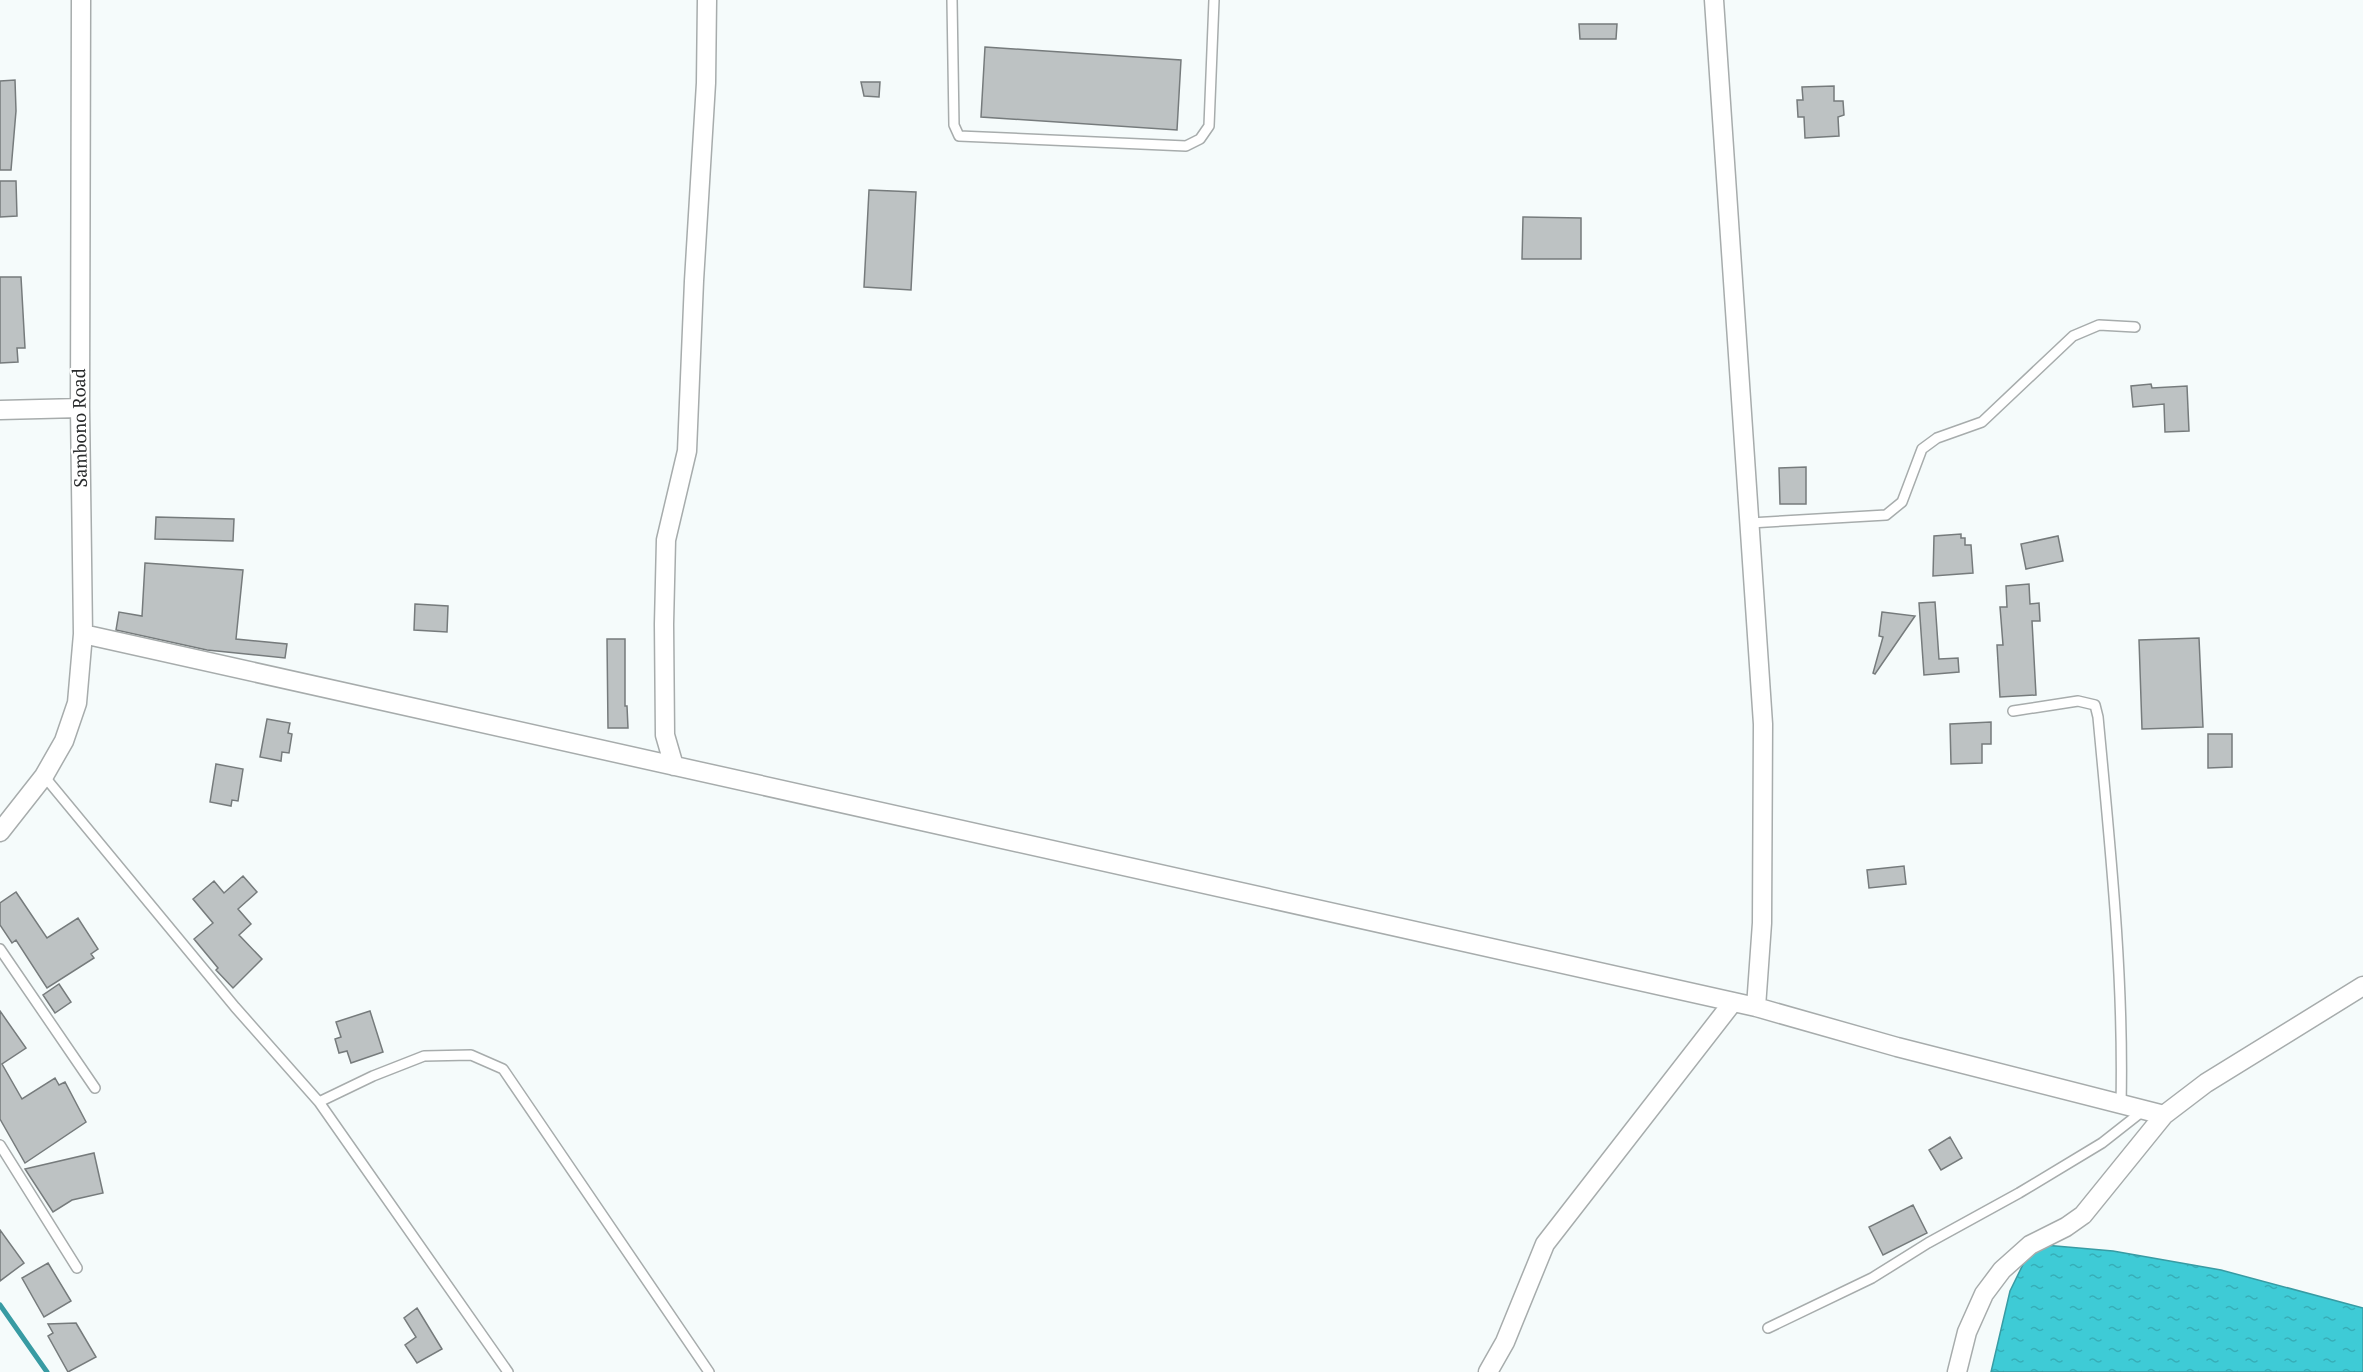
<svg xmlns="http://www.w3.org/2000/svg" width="2363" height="1372" viewBox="0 0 2363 1372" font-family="'PT Serif',serif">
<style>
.water{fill:url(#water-ripples);stroke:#389ba3;stroke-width:1.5}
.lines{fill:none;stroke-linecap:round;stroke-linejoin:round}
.stream{stroke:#389ba3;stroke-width:5}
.building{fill:#bdc2c3;stroke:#767b7c;stroke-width:1.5}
.service-casing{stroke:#a7acac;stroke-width:12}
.minor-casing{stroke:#a7acac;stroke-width:21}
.service{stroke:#fff;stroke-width:9}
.minor{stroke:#fff;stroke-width:18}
.labels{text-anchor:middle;stroke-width:4.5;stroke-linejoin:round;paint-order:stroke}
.street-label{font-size:18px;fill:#292b2c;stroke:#fff}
</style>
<defs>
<pattern id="water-ripples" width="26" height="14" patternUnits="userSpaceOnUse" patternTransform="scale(1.5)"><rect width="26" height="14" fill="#3ecbd6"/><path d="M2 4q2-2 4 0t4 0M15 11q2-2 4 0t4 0" fill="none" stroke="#36aeb8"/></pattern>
</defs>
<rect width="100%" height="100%" fill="#f5fbfb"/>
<path class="water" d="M2033,1244L2113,1251L2221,1270L2363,1308V1372H1991L2010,1291Z"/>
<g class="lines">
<path class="stream" d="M0,1305L47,1372"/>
</g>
<path class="building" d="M1579,24H1617L1616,39H1580Z
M985,47L1181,60L1177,130L981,117Z
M15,80L16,111L11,170H0V81Z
M861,82H880L879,97L864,96Z
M1834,86V101H1843L1844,115L1838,117L1839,136L1805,138L1804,117H1798L1797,100H1803L1802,87Z
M0,181H16L17,216L0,217Z
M869,190L916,192L911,290L864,287Z
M1523,217L1581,218V259H1522Z
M0,277H21L25,348H17L18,362L0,363Z
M2151,384L2152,388L2187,386L2189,431L2165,432L2164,404L2133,407L2131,386Z
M1806,467V504H1780L1779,468Z
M156,517L234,519L233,541L155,539Z
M1961,534V538H1965V545H1971L1973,573L1933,576L1934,536Z
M2058,536L2063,561L2026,569L2021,544Z
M145,563L243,570L236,639L287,644L285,658L207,650L116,630L119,612L142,616Z
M2029,584L2030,604L2039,603L2040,621H2032L2036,695L2000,697L1997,645H2003L2000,607H2007L2006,586Z
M1935,602L1939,659L1958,658L1959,672L1924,675L1919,603Z
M415,604L448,606L447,632L414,630Z
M1882,612L1915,616L1875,674L1873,673L1883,637L1879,636Z
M2199,638L2203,727L2142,729L2139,640Z
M607,639H625V706H627L628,728H608Z
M267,719L290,723L288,733L292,734L289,753L282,752L281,761L260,757Z
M1991,722V744H1982V763L1951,764L1950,724Z
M2208,734H2232V767L2208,768Z
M216,764L243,769L238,801L232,800L231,806L210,802Z
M1904,866L1906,884L1869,888L1867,870Z
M243,876L257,892L238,909L251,924L239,935L262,959L233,988L216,970L218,968L194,939L213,923L193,899L214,881L224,893Z
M16,892L47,938L78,918L98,949L91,954L94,958L47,988L16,940L12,943L0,925V903Z
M59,984L71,1002L55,1013L43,995Z
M0,1011L26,1048L2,1064L22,1099L55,1078L59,1085L65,1082L86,1122L25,1163L0,1119Z
M370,1011L383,1052L351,1063L347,1051L339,1053L335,1039L341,1037L336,1022Z
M1950,1137L1962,1158L1941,1170L1929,1150Z
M94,1153L103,1193L72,1200L53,1212L25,1169Z
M1913,1205L1927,1233L1883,1255L1869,1227Z
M0,1230L24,1263L0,1281Z
M48,1263L71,1301L44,1317L22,1278Z
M417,1308L442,1349L417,1363L405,1345L416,1337L404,1318Z
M76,1323L96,1357L68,1372L48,1336L53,1333L48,1324Z"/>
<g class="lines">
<g class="service-casing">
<path id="service" d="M952,0L954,125L959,136L1186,146L1200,139L1209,126L1214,0
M1750,523L1886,515L1902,502L1922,449L1937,438L1982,422L2073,336L2099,325L2135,327
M2013,711L2078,701L2095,705L2098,717C2110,846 2124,975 2121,1105
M44,776L235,1007L319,1102L508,1372
M0,949L95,1088
M319,1102L373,1076L424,1056L471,1055L503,1069L709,1372
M0,1145L77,1268
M1768,1328L1872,1278L1928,1243L2019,1193L2102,1143L2144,1110"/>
</g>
<g class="minor-casing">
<path id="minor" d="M1714,0L1763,724L1762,923L1756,1007
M0,410L80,408
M83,634L1756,1007L1897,1047L2164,1115
M674,766L665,735L664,624L666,540L687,451L694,281L706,83L707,0
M0,832L44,776L64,741L77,703L83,634L80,408L81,0
M1488,1372L1505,1342L1545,1244L1733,1002
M1957,1372L1967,1332L1984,1294L2002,1270L2030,1245L2066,1227L2083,1215L2164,1115L2206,1083L2363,986"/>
</g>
<use href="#service" class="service"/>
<use href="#minor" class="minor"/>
</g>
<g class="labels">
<g class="street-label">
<text transform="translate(80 428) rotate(-91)" y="6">Sambono Road</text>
</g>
</g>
</svg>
